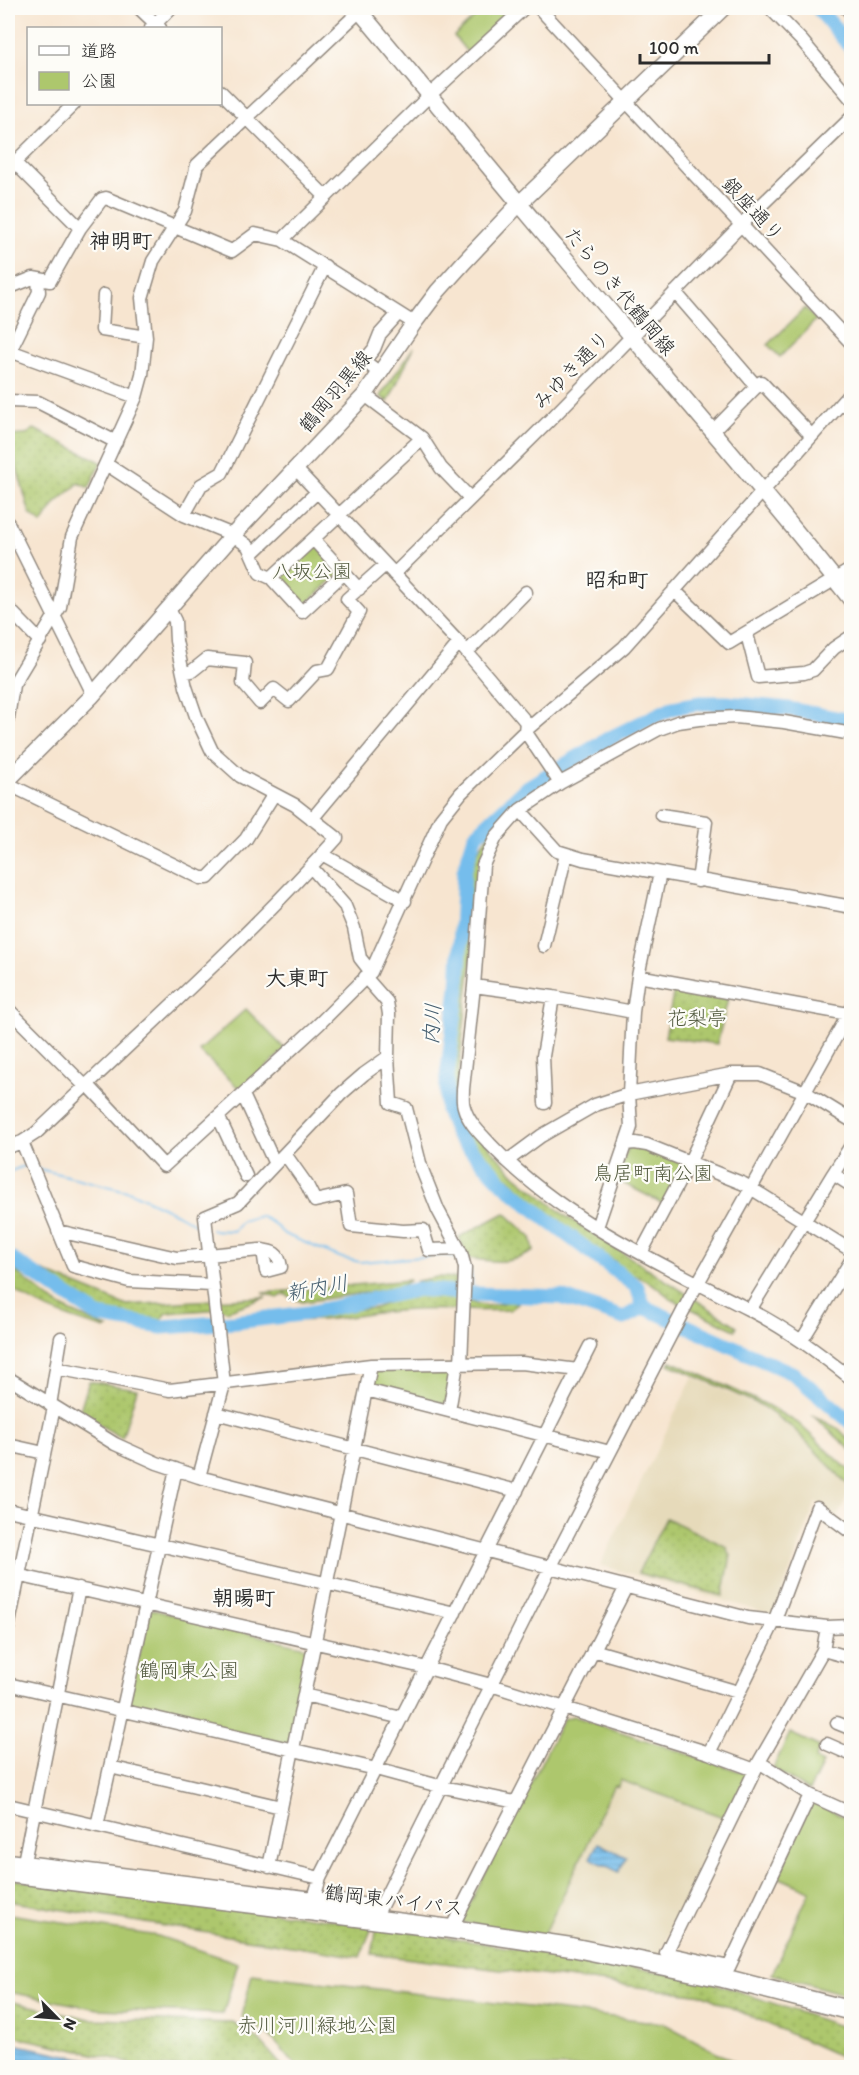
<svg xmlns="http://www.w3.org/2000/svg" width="859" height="2075" viewBox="0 0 859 2075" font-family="Itim,'Klee One',sans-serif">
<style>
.built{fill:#e6daba}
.grass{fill:url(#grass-dots);stroke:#6c794c;stroke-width:1.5}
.park{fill:#adc76d;stroke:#6c794c;stroke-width:1.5}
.water{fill:url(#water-rules);stroke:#50748c;stroke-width:1.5}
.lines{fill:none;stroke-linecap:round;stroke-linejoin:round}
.stream{stroke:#74bdec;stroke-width:2}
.river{stroke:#74bdec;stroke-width:15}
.minor-casing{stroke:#91887e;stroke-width:15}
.major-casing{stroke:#91887e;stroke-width:18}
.highway-casing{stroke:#91887e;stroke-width:21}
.minor{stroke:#fff;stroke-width:12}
.major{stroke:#fff;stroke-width:15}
.highway{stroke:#fff;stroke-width:18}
.labels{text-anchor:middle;stroke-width:4.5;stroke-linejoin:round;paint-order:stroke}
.street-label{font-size:20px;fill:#2b2b2b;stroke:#fdfcf7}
.park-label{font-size:20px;fill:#525a3f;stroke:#fdfcf7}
.neighbourhood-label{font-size:21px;font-weight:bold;fill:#2b2b2b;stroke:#fdfcf7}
.water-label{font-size:21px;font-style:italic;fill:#455e6f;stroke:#fdfcf7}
</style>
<defs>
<pattern id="grass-dots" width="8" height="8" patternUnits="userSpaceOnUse" patternTransform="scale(1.5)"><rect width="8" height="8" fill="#adc76d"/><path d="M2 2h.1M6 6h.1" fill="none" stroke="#95ab5f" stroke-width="1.8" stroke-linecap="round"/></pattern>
<pattern id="water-rules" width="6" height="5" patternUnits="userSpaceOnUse" patternTransform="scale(1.5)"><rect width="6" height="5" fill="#74bdec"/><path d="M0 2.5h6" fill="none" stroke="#5f9abf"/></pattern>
</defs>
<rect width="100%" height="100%" fill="#fdfcf7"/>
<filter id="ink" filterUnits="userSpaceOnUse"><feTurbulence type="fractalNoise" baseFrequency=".0167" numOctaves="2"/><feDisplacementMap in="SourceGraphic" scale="12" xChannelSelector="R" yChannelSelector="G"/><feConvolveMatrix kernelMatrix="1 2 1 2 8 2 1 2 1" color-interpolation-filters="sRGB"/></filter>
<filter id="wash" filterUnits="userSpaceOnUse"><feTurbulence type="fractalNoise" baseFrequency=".008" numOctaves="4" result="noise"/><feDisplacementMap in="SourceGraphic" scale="24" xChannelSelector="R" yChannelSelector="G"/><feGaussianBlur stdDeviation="1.35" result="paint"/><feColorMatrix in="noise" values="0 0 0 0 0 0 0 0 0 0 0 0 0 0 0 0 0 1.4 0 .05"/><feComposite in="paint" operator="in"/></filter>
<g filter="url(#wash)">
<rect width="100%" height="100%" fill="#f7e5d0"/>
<path class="built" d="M693,1377L758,1406L792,1429L851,1488L837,1518L816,1502L775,1611L770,1614L600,1565Z
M563,1719L748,1774L658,1957L461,1922Z"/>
<path class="grass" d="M414,347L388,402L380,396Z
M34,429L101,462L89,488L79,483L55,504L42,524L30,514L8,436L25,435Z
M552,782L511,816L481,864L472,905V952L456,1096L464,1119L515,1175L567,1217L737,1326L735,1330L673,1300L654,1285L635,1275L632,1277L621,1271L615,1261L601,1254L544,1210L492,1164L465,1135L458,1121L453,1102L451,1082L463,994L467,889L472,859L492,830L509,812Z
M674,989L728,999L717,1044L665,1037Z
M505,1213L531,1237L534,1251C510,1265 493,1262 467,1258L459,1237Z
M8,1265L49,1299L69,1311L108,1328L106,1329C72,1320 35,1307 8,1286Z
M32,1267L125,1305L266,1297L227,1311L221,1309L167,1313L160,1321L102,1314L62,1290Z
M437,1277L462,1278L461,1286L428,1287L417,1281Z
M410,1280L398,1288L302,1302L284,1294L278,1298L263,1293Z
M427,1292L487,1306L511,1301L518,1304L510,1310C477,1312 445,1308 413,1310C372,1311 331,1323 290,1320L310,1317L330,1311L375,1308L402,1297Z
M671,1361L765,1404L798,1423L851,1472V1488L794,1429L760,1405L669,1364Z
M89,1381L137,1389L122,1438L79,1413Z
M812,1415L839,1429L851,1441V1450Z
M666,1518L727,1547L728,1553L731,1555L723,1596L638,1573Z
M8,1879L373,1925L360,1957L8,1901Z
M377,1926L702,1979L851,2030V2061L703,1995L372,1954Z
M8,2001L90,2019L233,2023L258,2039L283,2067H138L116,2059L8,2035Z"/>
<path class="park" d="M485,8H522L470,56L454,36Z
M805,308L816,320L780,357L768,345Z
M314,542L341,572L302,608L275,578Z
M246,1009L285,1049L242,1091L199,1051Z
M637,1145L687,1162L664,1204L617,1180L628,1146Z
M379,1367H454L447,1405L370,1385L372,1373Z
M150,1609L310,1648L289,1744L127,1708Z
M573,1716L748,1774L726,1818L620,1780L618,1787L614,1785L596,1821L598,1822L543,1937L461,1922L563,1719Z
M790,1733L820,1747L815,1759L823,1763L809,1791L773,1768Z
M816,1803L851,1820V1996L772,1974L810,1891L778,1877L808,1807Z
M8,1914L158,1936L238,1963L223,2014L98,2009L8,1992Z
M252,1974L663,2023L744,2067H297L271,2037L242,2017Z"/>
<path class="water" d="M598,1843L626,1857L619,1872L590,1858Z
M8,2043L120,2066L124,2067H8Z"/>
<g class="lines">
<path class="stream" d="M39,1169L131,1192L177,1214L202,1228
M8,1172L27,1165
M211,1230L233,1231L242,1221L260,1216L273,1223L284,1234L342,1258L360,1262L446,1255L458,1258
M470,1270L474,1294"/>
<path class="river" d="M818,8L852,49
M852,721L789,709L727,703H699L672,708L608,739L525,789L475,836L464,871L458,988L447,1078V1110L457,1135L505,1185L549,1221L637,1287L644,1307L794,1374L852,1423
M8,1257L99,1316L162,1327L235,1322L308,1313L419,1289L474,1294L561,1297L624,1318L644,1307"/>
</g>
</g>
<g filter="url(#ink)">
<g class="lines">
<g class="minor-casing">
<path id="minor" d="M139,8L160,28
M539,8L852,344
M770,8L803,42L852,100
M846,8L852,14
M151,28L171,8
M220,91L325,196
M14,162L80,228
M8,169L74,104
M282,240L431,94L524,8
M38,279L39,292L10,351L136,397
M8,288L33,278L50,281L80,228L102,199L106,198L232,251L255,234L282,240L414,323
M675,292L757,387
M104,295L102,330L146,337
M380,373L364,361L374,349L380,334L398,314
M365,395L422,438L441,468L470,498
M8,401L38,402L116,442
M712,432L761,382L812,436
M106,464L184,515L233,535L248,546L260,573L271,578L302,612L344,573
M295,468L459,643L526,722L525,731L560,783
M184,515L201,485L222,473L325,266
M8,523L93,694
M313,539L359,589
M252,554L317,492
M394,574L549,421L746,220L852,117
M271,578L422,438
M674,590L729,643L852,569
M8,608L40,641
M747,634L758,677L804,673L813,670L834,648L852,636
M467,652L526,592
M183,673L192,671L207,659L245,663L243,683L260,703L274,689L289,701L317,671L328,669L359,612L347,599L385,565
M8,718L13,685L60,607L72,537L136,397L142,375L146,337L142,298L153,261L185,211L197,165L363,8
M852,734L784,722L736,717L699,719L678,722L659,729L560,783L520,810L496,837L483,865L474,986L463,1089C463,1095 462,1102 464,1107C468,1122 480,1133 490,1144C561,1219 659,1263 750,1310C787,1329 819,1353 852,1379
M8,784L201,878H208L246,839L274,794
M520,810L557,851L583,859L852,907
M661,815L706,822L698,881
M312,819L459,643
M322,854L405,901
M311,867L345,906L354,928L360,958L371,972
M544,946L566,854
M638,976L848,1014
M365,977L387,1002L389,1014L388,1057L391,1103L406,1108L421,1167L438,1210L461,1253L465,1268L461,1364
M474,986L553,997L633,1012
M8,1009L85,1086
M88,1085L164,1166L319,1024L371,972L441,818L461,793L525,731L624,647L852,391
M243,1095L275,1164
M545,1103L543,1056L553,997
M219,1118L246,1176
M22,1142L73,1266L129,1281L212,1285
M625,1144L635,1143L647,1145L744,1184L852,1251
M852,1144L833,1174L852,1186
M8,1147L22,1142L36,1133C137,1036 243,943 337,838L295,805L240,776L212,751L197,719L186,687L176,641L175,621L169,609
M285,1154L307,1185L315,1201L346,1194L351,1226L403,1231L423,1230L429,1250L459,1249
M507,1161L541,1136L595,1105L629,1094L731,1074H760L805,1092L852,1121
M597,1227L631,1127L629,1094L633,1012L638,976L660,873
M58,1231L177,1258L260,1250C273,1251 279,1253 281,1267L266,1271L263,1250
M641,1253L690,1161L731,1074
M750,1310L833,1174
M802,1340L852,1259
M56,1368L170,1390L371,1365L522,1363L578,1370
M8,1378L115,1444L157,1463L199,1477L748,1618L827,1627L852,1626
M366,1390L610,1452
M50,1405L61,1338
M449,1411L457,1364
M216,1413L517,1491
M8,1445L44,1453
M199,1477L224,1384L205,1217L238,1203L341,1094L364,1074L388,1057
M8,1510L455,1613
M8,1573L427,1668L491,1685L709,1753L755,1770
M8,1628L54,1407
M593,1650L738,1692
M823,1650L852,1658
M8,1684L376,1769L439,1786L515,1802
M304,1695L402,1718
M837,1723L852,1729
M827,1744L852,1755
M709,1753L774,1622L817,1507L852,1533
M759,1762L810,1795L852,1814
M110,1767L281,1807
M810,1795L729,1967L666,1953L759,1762L823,1650L827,1627
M8,1805L320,1878
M97,1826L176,1469
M8,1860L314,1898L320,1878L590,1346
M24,1862L79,1588
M269,1867L371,1365
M314,1898L369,1905
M374,1920L551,1566L694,1290L852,1008
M451,1929L626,1587"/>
</g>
<g class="major-casing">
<path id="major" d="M357,8C427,91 495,176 566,259C662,373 760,484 852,601
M8,780L91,697L233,535L365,395L414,323L438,291L465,261L519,204L723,8"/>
</g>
<g class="highway-casing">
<path id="highway" d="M8,1873L451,1929L571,1947L723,1978L852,2011"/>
</g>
<use href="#minor" class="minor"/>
<use href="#major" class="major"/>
<use href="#highway" class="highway"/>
</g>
</g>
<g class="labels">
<g class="street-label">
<text transform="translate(753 209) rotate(47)" y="7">銀座通り</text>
<text transform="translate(620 291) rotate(50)" y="7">たらのき代鶴岡線</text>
<text transform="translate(571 370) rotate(-46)" y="7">みゆき通り</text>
<text transform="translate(335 391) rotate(-50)" y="7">鶴岡羽黒線</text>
<text transform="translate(394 1900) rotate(7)" y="7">鶴岡東バイパス</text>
</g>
<g class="park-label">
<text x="312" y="578">八坂公園</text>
<text x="697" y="1025">花梨亭</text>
<text x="653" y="1180">鳥居町南公園</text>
<text x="189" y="1677">鶴岡東公園</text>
<text x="317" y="2032">赤川河川緑地公園</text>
</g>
<g class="neighbourhood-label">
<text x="121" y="248">神明町</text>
<text x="617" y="587">昭和町</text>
<text x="297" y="985">大東町</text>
<text x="244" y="1605">朝暘町</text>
</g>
<g class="water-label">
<text transform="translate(432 1024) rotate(-86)" y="7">内川</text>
<text transform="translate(317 1288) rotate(-10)" y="7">新内川</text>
</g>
</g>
<rect width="859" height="2075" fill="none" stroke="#fdfcf7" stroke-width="30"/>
<rect x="27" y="27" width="195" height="78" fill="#fdfcf7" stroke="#a9a8a5" stroke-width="1.5"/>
<rect x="39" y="46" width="30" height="9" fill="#ffffff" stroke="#a9a8a5" stroke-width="1.5"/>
<text x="81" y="57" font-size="18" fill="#2b2b2b">道路</text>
<rect x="39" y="72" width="30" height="18" fill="#adc76d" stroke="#a9a8a5" stroke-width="1.5"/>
<text x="81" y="87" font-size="18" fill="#2b2b2b">公園</text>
<g transform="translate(57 2018) rotate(115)" stroke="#fdfcf7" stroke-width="4.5" paint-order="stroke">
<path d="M0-4.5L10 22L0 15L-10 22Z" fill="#2b2b2b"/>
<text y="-9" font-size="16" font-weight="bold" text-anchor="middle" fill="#2b2b2b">N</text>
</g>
<path d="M640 54v9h129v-9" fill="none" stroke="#2b2b2b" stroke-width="3"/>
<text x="649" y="54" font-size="18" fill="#2b2b2b" stroke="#fdfcf7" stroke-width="4.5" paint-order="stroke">100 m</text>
</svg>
